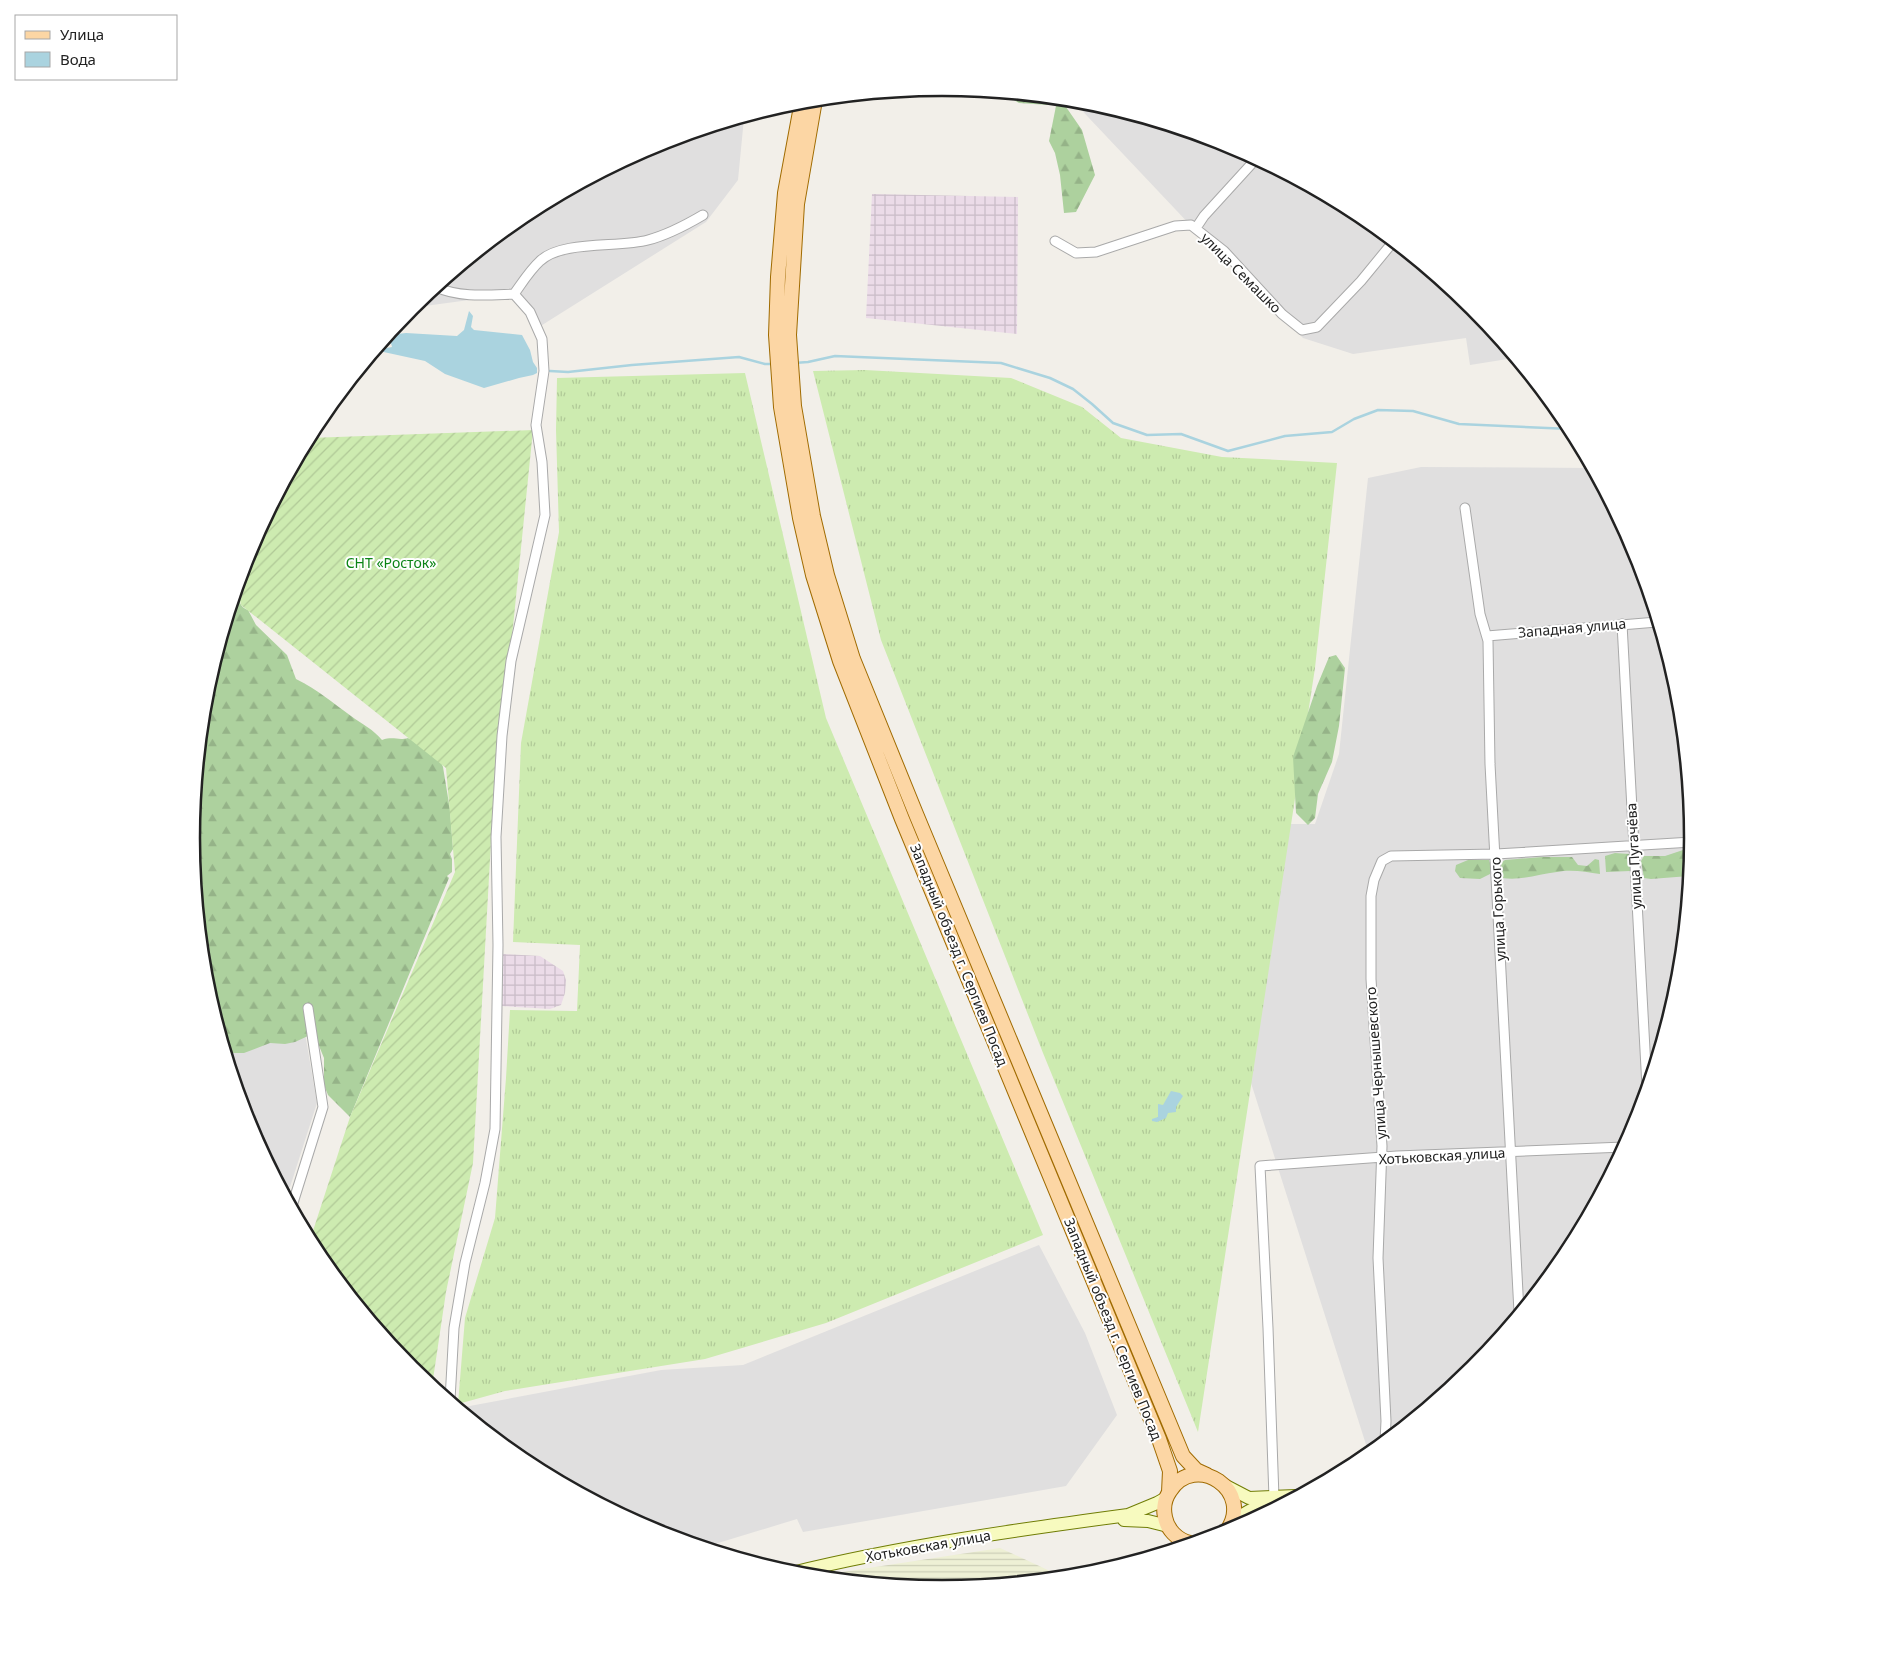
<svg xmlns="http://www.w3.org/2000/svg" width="1884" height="1676" viewBox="0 0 1884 1676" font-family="'Noto Sans',sans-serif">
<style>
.residential{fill:#e0dfdf}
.industrial{fill:url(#industrial-grid)}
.farmland{fill:url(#farmland-rules)}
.grass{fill:url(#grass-tufts)}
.forest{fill:url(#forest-firs)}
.garden{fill:url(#garden-furrows)}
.water{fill:#aad3df}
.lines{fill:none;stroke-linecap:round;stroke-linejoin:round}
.stream{stroke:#aad3df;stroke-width:2.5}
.street-casing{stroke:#a9a9a9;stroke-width:11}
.secondary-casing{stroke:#707d05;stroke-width:14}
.primary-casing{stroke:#a06b00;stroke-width:16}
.street{stroke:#fff;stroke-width:9}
.secondary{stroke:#f7fabf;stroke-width:12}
.primary{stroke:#fcd6a4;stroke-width:14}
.labels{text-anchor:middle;stroke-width:4;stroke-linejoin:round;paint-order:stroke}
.street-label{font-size:14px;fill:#222;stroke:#fff}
.park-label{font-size:14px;fill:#0c8416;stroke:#fff}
.rim{fill:none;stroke:#222;stroke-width:2.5}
</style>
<defs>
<pattern id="industrial-grid" width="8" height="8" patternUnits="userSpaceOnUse" patternTransform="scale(1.25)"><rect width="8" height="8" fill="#ebdbe8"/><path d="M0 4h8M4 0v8" fill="none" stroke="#c9bcc7"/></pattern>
<pattern id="farmland-rules" width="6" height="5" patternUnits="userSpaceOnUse" patternTransform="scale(1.25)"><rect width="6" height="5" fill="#eef0d5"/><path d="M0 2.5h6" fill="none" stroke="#ccceb7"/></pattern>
<pattern id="grass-tufts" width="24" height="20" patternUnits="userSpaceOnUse" patternTransform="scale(1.25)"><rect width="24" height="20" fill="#cdebb0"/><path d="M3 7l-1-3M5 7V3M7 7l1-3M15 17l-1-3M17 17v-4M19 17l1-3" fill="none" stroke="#b0c997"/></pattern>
<pattern id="forest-firs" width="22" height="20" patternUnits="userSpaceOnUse" patternTransform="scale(1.25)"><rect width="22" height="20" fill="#add19e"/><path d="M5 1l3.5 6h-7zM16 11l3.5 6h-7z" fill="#95b388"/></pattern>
<pattern id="garden-furrows" width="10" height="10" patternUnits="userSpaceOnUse" patternTransform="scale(1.25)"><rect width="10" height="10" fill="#cdebb0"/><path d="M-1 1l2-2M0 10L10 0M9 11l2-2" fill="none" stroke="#b0c997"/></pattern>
</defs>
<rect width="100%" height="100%" fill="#f2efe9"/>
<path class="residential" d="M1072,100L1089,102L1229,145L1359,214L1473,308L1514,358L1470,365L1466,338L1353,354L1303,338L1193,228Z
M744,118L738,180L706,222L539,327L514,294L410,308L525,214L655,145Z
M1421,467L1591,468L1635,551L1678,692L1692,838L1678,985L1635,1125L1566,1255L1472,1369L1369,1454L1245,1064L1288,824H1315L1339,754L1368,478Z
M296,981L317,1103L290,1187L282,1188L249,1125L219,1028Z
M1039,1245L1085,1333L1117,1415L1066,1486L803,1532L797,1519L705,1547L655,1531L525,1462L459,1408L661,1370L743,1365Z"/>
<path class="industrial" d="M872,194L1018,197L1017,334L866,318Z
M503,954L540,956L563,971L566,980L565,993L561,1005L550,1009L502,1006Z"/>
<path class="farmland" d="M1000,1548L1063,1577L942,1588L816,1576Z"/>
<path class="grass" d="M865,370L1011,378L1082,407L1121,438L1222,457L1337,463L1315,668L1198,1432L1043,1053L881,640L813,371Z
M745,373L826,718L1043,1235L826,1323L705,1359L505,1391L458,1404L465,1318L495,1218L506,1078L510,1010L577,1011L580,945L513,942L521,743L559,532L556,430L557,378Z"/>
<path class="forest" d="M1004,94L1043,97L1048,105L1019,103Z
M1064,104L1082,130L1095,175L1076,212L1064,213L1060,175L1055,153L1049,141L1056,106Z
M235,595C241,601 239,607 248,610L256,625L287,655L296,679C317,689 333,703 351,716C362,724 374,730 382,740C394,736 398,741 408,738C412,741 415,739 419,742C428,747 440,758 443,767L450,810L453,849L450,854L452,859V872L447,876L449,878L350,1117L328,1095L324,1085V1058L317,1041L312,1037L308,1036L295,1042L285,1044L270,1043L244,1053H227L206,984L192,838L206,691Z
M1336,655L1345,668L1339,726L1332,762L1318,794L1315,818L1308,825L1296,813L1293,757L1317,686L1329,657Z
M1691,849L1689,876L1651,879L1644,878L1641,861L1644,856H1665L1683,850Z
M1615,853L1629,854L1631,863L1630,871L1606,872L1605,856Z
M1542,857H1572L1578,865L1587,866L1595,859L1599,860L1600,874C1586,872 1571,869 1557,872C1538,874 1522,881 1502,878L1501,863L1505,860Z
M1468,860H1489L1491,866L1490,874L1480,879L1460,878L1455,871L1456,865Z"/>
<path class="garden" d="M533,430L510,656L495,770L473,1163L446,1292L432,1386L411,1368L318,1255L310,1240L350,1117L455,872L446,768L241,605L237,588L249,551L309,438Z"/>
<path class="water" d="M469,311L473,316L471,327L474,330L522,335L530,350L533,362L537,368V373L533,375L519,378L484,388L445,374L425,361L379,351L381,349L392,347L389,335L406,333L457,336L464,330Z
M1171,1091L1180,1093L1183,1096L1176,1107V1112L1168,1113L1166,1118L1157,1122L1152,1121V1119L1158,1117V1104L1163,1105Z"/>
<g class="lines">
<path class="stream" d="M794,363L808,362L835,356L1001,363L1050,378L1073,389L1092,404L1113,423L1147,435L1181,434L1228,451L1285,436L1332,432L1354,419L1378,410L1413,411L1459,424L1570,429
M550,371L568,372L632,365L739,357L765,364H774"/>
<g class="street-casing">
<path id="street" d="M1196,228L1204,216L1256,159
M1055,241L1076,253L1096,252L1175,226L1191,225L1224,251L1282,314L1302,330L1317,327L1361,281L1393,242
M436,287C460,298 488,295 514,294L530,312L542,339L544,371L536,425L542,462L545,515L511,661L502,736L496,837L498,945L495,1129L485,1183L465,1263L454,1328L450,1400
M514,294C522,283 530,270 540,261C562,240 619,248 648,240C667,235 686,225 703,215
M1465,508L1480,614L1488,641L1490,764L1519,1312
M1622,624L1647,1087
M1487,636L1657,622
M292,1206L323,1107L308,1008
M1385,1441L1386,1421L1378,1258L1382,1146L1371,979V896L1374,880L1382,861L1391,856L1496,854L1692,842
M1274,1498L1268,1328L1260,1166L1397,1156L1624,1147"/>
</g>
<g class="secondary-casing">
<path id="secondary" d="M1226,1486L1249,1498L1296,1496
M1124,1520L1148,1521L1168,1526
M1232,1524C1242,1513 1255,1507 1270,1503
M792,1573C902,1546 1016,1530 1128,1515L1157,1503L1166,1498"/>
</g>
<g class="primary-casing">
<path id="primary" d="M815,100L797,204L789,335L794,406L813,516L827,575L853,659L916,814L1183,1456L1196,1470L1207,1475
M802,101L785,193L778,277L776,335L781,407L800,518L813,575L840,661L902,819L1159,1439L1170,1471L1169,1492
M1190,1543C1177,1540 1167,1529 1165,1517C1163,1508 1165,1498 1170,1491C1195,1451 1256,1491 1226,1532"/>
</g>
<use href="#street" class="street"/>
<use href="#secondary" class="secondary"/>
<use href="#primary" class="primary"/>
</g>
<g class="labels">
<g class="street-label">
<text transform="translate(1241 273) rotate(45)" y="5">улица Семашко</text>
<text transform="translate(1572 628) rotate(-5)" y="5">Западная улица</text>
<text transform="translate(1634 856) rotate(-93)" y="5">улица Пугачёва</text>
<text transform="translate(1498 909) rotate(-93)" y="5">улица Горького</text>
<text transform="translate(959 955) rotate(68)" y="5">Западный объезд г. Сергиев Посад</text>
<text transform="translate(1376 1063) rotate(-94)" y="5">улица Чернышевского</text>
<text transform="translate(1442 1156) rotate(-3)" y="5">Хотьковская улица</text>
<text transform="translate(1113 1329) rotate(68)" y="5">Западный объезд г. Сергиев Посад</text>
<text transform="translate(928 1546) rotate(-10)" y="5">Хотьковская улица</text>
</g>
<g class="park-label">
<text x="391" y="568">СНТ «Росток»</text>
</g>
</g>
<path d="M0 0H1884V1676H0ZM200 838a742 742 0 1 1 1484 0a742 742 0 1 1-1484 0Z" fill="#fff" fill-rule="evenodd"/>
<path class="rim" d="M200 838a742 742 0 1 1 1484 0a742 742 0 1 1-1484 0Z"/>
<rect x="15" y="15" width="162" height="65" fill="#ffffff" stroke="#a7a7a7"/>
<rect x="25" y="31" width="25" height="8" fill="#fcd6a4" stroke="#a7a7a7"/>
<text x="60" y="40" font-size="15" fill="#222222">Улица</text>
<rect x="25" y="52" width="25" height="15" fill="#aad3df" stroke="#a7a7a7"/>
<text x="60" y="65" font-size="15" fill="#222222">Вода</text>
</svg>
